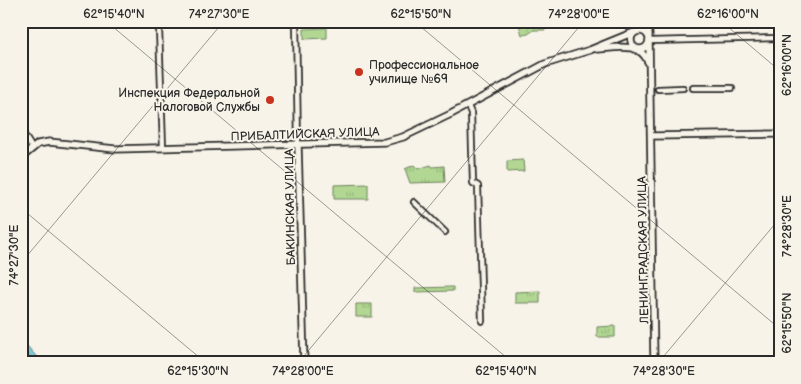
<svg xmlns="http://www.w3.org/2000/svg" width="801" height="384" viewBox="0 0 801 384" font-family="'Balsamiq Sans',sans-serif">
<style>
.forest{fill:url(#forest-crowns);stroke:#6e815e}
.park{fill:url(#park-tufts);stroke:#6e815e}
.pitch{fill:#b1d792;stroke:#6e815e}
.water{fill:url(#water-waves);stroke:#5b8b92}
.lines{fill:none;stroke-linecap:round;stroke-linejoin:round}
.street-casing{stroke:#2b2b2b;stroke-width:8}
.secondary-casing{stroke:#2b2b2b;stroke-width:9}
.street{stroke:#f7f3e8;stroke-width:4.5}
.secondary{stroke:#f7f3e8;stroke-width:5.5}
.ticks{fill:none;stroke:#2b2b2b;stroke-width:1;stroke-opacity:0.45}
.poi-dot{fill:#c8321e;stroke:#f7f3e8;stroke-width:2}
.labels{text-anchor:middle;stroke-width:4;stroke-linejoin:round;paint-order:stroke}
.poi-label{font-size:12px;fill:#2b2b2b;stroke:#f7f3e8;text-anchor:start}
.street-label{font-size:12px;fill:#2b2b2b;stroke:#f7f3e8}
.neatline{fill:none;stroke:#2b2b2b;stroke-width:2}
.ticks-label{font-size:12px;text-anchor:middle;fill:#2b2b2b}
</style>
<defs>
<pattern id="forest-crowns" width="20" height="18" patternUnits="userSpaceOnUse" patternTransform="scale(1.25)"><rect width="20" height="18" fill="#b1d792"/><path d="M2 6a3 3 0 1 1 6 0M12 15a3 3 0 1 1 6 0" fill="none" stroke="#98b97e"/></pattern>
<pattern id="park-tufts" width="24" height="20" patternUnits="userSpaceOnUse" patternTransform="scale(1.25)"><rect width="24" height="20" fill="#b1d792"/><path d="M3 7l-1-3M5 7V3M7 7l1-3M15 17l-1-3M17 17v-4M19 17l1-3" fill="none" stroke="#98b97e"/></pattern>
<pattern id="water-waves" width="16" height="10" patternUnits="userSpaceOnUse" patternTransform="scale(1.25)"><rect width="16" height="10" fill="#7bcbd7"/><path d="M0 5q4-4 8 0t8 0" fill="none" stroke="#6aaeb9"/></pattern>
</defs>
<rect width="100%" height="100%" fill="#f7f3e8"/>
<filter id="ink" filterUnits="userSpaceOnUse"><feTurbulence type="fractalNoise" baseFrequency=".02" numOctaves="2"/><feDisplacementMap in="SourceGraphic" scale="10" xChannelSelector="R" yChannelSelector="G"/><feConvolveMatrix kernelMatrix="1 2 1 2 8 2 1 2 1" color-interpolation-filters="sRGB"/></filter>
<g filter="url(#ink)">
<path class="forest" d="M518,21H567L544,30H534L528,34L522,35Z"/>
<path class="park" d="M523,160L524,171L507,172V161Z
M414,165L418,169L431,165L432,167L444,166L445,182L410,183L405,169Z
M368,184V199H334V185Z
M453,287V291L415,292V288Z
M540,291V303H515V292Z
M356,304H372V317H356Z
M615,326V337H597V327Z"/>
<path class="pitch" d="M327,28V38L304,39V29Z"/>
<path class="water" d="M21,339L42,363H21Z"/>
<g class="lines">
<g class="street-casing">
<path id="street" d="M296,21L298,145
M159,28L163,148
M649,41L780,38
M693,88H732
M658,89L683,88
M468,106L471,113L473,183L478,186L482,321
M21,130L32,148
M414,202L445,232"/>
</g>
<g class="secondary-casing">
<path id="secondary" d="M648,21L649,36
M631 40a9 9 0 1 1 18 0a9 9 0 1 1-18 0Z
M649,41L654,363
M597,49C615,48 640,41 648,62
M651,136L780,134
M298,145L304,363
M21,158L38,144L49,142L115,149L385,142L403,137L451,114L545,64L590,50L634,32"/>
</g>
<use href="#street" class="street"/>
<use href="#secondary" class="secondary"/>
</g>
</g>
<path class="ticks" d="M106,21L513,363M414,21L780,329M721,21L780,71M21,208L206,363M21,263L224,21M298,363L584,21M658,363L780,218"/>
<g class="poi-dot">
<circle cx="359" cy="72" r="5"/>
<circle cx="270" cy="100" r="5"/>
</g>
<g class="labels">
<g class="poi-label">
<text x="369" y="69">Профессиональное<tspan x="369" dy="14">училище №69</tspan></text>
<text x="260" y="97" text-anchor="end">Инспекция Федеральной<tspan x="260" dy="14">Налоговой Службы</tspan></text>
</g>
<g class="street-label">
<text transform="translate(305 134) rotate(-2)" y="4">ПРИБАЛТИЙСКАЯ УЛИЦА</text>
<text transform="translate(290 207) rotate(-91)" y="4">БАКИНСКАЯ УЛИЦА</text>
<text transform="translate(643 250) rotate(-91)" y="4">ЛЕНИНГРАДСКАЯ УЛИЦА</text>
</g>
</g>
<rect width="801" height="384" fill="none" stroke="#f7f3e8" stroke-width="55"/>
<rect x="28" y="28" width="746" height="328" class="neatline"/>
<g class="ticks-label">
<text x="114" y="18">62°15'40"N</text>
<text x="219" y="18">74°27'30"E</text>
<text x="421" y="18">62°15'50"N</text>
<text x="579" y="18">74°28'00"E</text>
<text x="728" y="18">62°16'00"N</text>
<text transform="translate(787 65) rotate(-90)" y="4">62°16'00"N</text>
<text transform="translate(787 226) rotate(-90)" y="4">74°28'30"E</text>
<text transform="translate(14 255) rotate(-90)" y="4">74°27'30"E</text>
<text transform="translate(787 323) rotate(-90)" y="4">62°15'50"N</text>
<text x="198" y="375">62°15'30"N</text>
<text x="303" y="375">74°28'00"E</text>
<text x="506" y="375">62°15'40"N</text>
<text x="664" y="375">74°28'30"E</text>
</g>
</svg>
